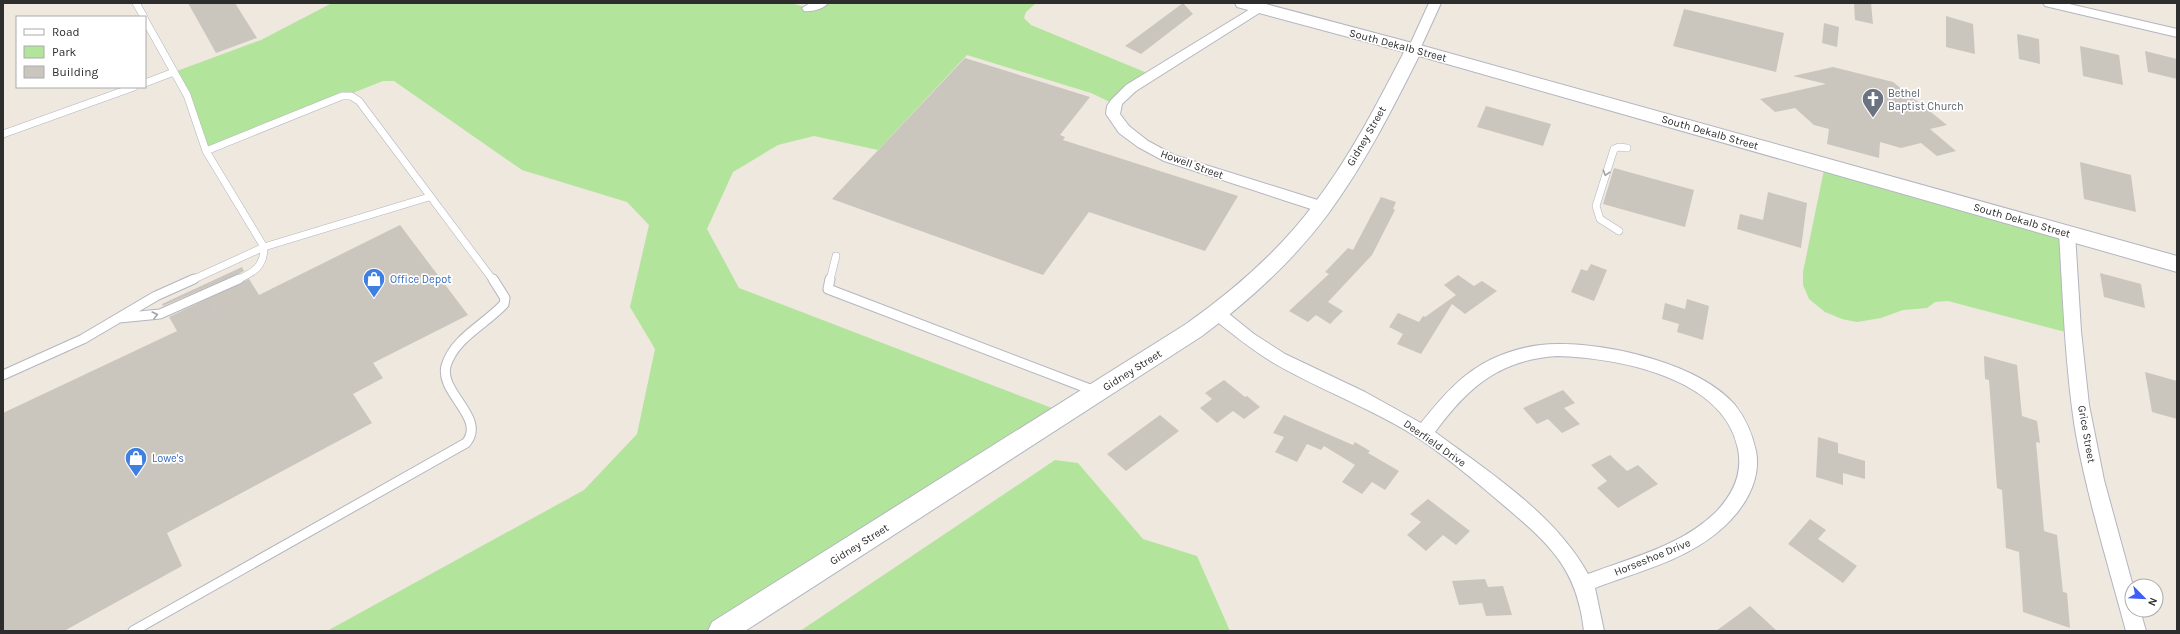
<svg xmlns="http://www.w3.org/2000/svg" width="2180" height="634" viewBox="0 0 2180 634" font-family="Karla,sans-serif">
<style>
.green{fill:#b3e49c}
.building{fill:#cac6be}
.lines{fill:none;stroke-linecap:round;stroke-linejoin:round}
.lane-far1-casing{stroke:#b3b5c0;stroke-width:8}
.lane-casing{stroke:#b3b5c0;stroke-width:11}
.street-casing{stroke:#b3b5c0;stroke-width:2}
.secondary-casing{stroke:#b3b5c0;stroke-width:2}
.path{stroke:#c8c8c8;stroke-width:2.5;stroke-dasharray:3.5 2;stroke-linecap:butt}
.lane-far1{stroke:#fff;stroke-width:7}
.lane{stroke:#fff;stroke-width:9}
.street{fill:#fff;fill-rule:evenodd}
.secondary{fill:#fff;fill-rule:evenodd}
.oneway{stroke:#a0a0a0}
.labels{text-anchor:middle;stroke-width:3.5;stroke-linejoin:round;paint-order:stroke}
.street-label{font-size:11px;fill:#2d2d2d;stroke:#fff}
.worship-label{font-size:11px;fill:#5b616d;stroke:#fff;text-anchor:start}
.shop-label{font-size:11px;fill:#366cbe;stroke:#fff;text-anchor:start}
</style>
<rect width="100%" height="100%" fill="#eee8df"/>
<path class="green" d="M332,3H791L808,8L822,3H1036L1026,12L1024,18L1031,25L1152,75L1114,104L1091,93L967,55L878,150L814,136L778,145L733,172L707,229L739,288L1065,413L724,631H327L584,490L637,434L655,349L630,307L649,225L627,202L522,170L394,81H383L206,151L198,124L174,72L261,40Z
M1825,165L2067,233L2073,334L1948,301L1935,302L1927,308L1903,310L1881,318L1857,322L1842,319L1825,312L1809,299L1803,285V272Z
M1055,460L1078,463L1143,539L1197,556L1230,631H800Z"/>
<path class="building" d="M188,3H235L257,38L216,53Z
M1183,3L1193,14L1141,54L1125,46Z
M1854,3H1871L1873,24L1855,20Z
M1684,9L1784,33L1776,72L1673,46Z
M1946,16L1973,24L1975,54L1946,47Z
M1824,23L1839,27L1837,47L1822,43Z
M2017,34L2039,39L2040,64L2019,59Z
M2080,46L2119,55L2123,85L2083,76Z
M2145,51L2177,59V79L2148,72Z
M965,58L1090,97L1060,135L1065,137L1063,140L1238,196L1205,251L1089,212L1043,275L832,199Z
M1833,67L1893,82L1947,125L1930,129L1956,151L1937,156L1921,143L1901,148L1880,142L1879,158L1827,144L1829,129L1814,125L1795,108L1775,112L1760,99L1826,84L1793,76Z
M1486,106L1551,124L1543,146L1477,127Z
M2080,162L2131,175L2136,212L2084,199Z
M1614,168L1694,190L1685,227L1603,204Z
M1768,192L1807,203L1801,248L1737,229L1740,214L1763,220Z
M1381,197L1396,202L1393,209L1395,210L1372,255L1328,302L1343,311L1330,324L1316,315L1308,322L1289,311L1329,274L1325,272L1348,248L1353,250Z
M400,225L468,315L373,363L383,378L353,394L372,423L167,533L182,566L64,631H3V413L177,331L169,317L249,279L259,295Z
M1591,264L1607,270L1594,301L1571,292L1581,269L1587,271Z
M242,267L244,271L240,273L163,306L162,304Z
M2100,273L2141,284L2145,308L2104,297Z
M1458,275L1474,286L1482,281L1497,291L1465,314L1452,304L1421,354L1397,344L1403,334L1389,327L1398,313L1419,322L1423,316L1425,317L1456,295L1444,285Z
M1687,299L1709,306L1703,340L1677,332L1679,324L1662,319L1665,303L1685,309Z
M1984,356L2017,365L2022,416L2037,421L2040,443L2036,442L2044,531L2057,535L2063,592L2067,593L2070,628L2023,612L2019,552L2006,548L2002,490L1997,488L1989,380L1985,379Z
M2145,372L2177,381V419L2152,412Z
M1224,380L1245,397L1247,396L1260,407L1244,419L1233,411L1217,423L1200,408L1212,399L1205,393Z
M1563,390L1575,403L1564,408L1580,424L1562,433L1548,419L1537,424L1523,408Z
M1160,415L1179,431L1126,471L1107,454Z
M1284,415L1353,445L1355,442L1370,451L1368,453L1399,471L1385,490L1372,482L1362,494L1342,482L1355,465L1324,446L1321,450L1307,444L1297,462L1275,452L1284,437L1273,433Z
M1818,437L1838,443V453L1865,461V479L1843,473V485L1816,477Z
M1610,455L1627,471L1638,465L1658,484L1618,508L1597,488L1607,481L1591,465Z
M1428,499L1470,531L1456,545L1443,535L1426,551L1407,535L1421,522L1410,514Z
M1810,519L1826,530L1818,539L1857,566L1843,583L1788,544Z
M1485,579L1488,587L1503,586L1512,615L1486,616L1482,603L1459,605L1452,581Z
M1750,606L1777,631H1716Z"/>
<g class="lines">
<g class="lane-far1-casing">
<path id="lane-far1" d="M136,3L144,17
M145,20L187,95L206,151L264,247C264,267 254,272 237,280
M145,83L174,72
M3,134L134,87
M206,151L342,96H351L359,101L493,280
M1619,231L1600,219L1596,206L1614,149L1619,147L1627,148
M192,280L264,247L429,197
M830,280L836,256"/>
</g>
<g class="lane-casing">
<path id="lane" d="M830,279L828,289L1095,391
M119,318L160,314L239,279
M3,375L83,339L156,296L194,279
M133,631L466,443C487,418 439,393 446,366C454,338 486,324 504,304L505,298L493,279"/>
</g>
<g class="street-casing">
<path id="street" d="M810,3H828C824,9 811,12 804,11L802,8Z
M1260,3L1264,4L1266,7L1264,10L1136,91L1122,104L1120,114L1129,126L1148,141L1174,155L1327,203L1329,207L1327,211H1317L1164,161L1138,147L1119,133L1106,114L1107,106L1111,100L1126,85Z
M1429,3H1441L1420,49L1414,53L1409,52L1408,49Z
M2043,3H2065L2177,29V37L2045,6Z
M2067,228L2072,229L2075,233L2081,331L2089,405L2104,480L2133,586L2132,610H2140L2146,631H2126C2108,564 2087,497 2075,429C2065,364 2063,298 2059,233L2062,229Z
M1217,307L1223,309L1254,334L1285,354L1365,392L1421,423C1441,398 1462,373 1492,359C1511,350 1535,344 1557,344C1609,343 1700,364 1735,405C1746,419 1752,433 1756,451C1762,482 1742,512 1719,531C1684,561 1637,572 1595,588L1604,631H1584C1577,567 1548,543 1501,503C1475,481 1447,457 1418,438C1372,408 1319,390 1272,362C1251,349 1231,333 1211,317L1209,313L1211,309ZM1557,356C1618,358 1724,377 1738,449C1743,474 1733,494 1716,512C1681,546 1633,557 1588,574C1554,513 1490,473 1435,432C1468,387 1499,360 1557,356Z"/>
</g>
<g class="secondary-casing">
<path id="secondary" d="M1235,3H1262L1420,45L2177,256V272L1419,56C1392,110 1364,165 1328,214C1293,261 1249,301 1202,336L745,631H708L712,622L1186,324C1234,290 1279,251 1314,204C1350,157 1377,104 1404,52L1237,7Z"/>
</g>
<path class="path" d="M214,306L218,313"/>
<use href="#lane-far1" class="lane-far1"/>
<use href="#lane" class="lane"/>
<use href="#street" class="street"/>
<use href="#secondary" class="secondary"/>
</g>
<defs><path id="oneway-chevron" d="M-2-3.5L2.5 0L-2 3.5" fill="none" stroke-width="1.6" stroke-linecap="round" stroke-linejoin="round"/></defs>
<g class="oneway">
<use href="#oneway-chevron" transform="translate(1606 173) rotate(107)"/>
<use href="#oneway-chevron" transform="translate(155 315) rotate(-14)"/>
</g>
<defs>
<g id="church-pin" transform="scale(1.15)"><path d="M0 17L-7.5 6A9.5 9.5 0 1 1 7.5 6Z" fill="#6b7280" stroke="#fff"/><path d="M-1.2-6h2.4v3.5h3.3v2.4h-3.3V6h-2.4V-.1h-3.3v-2.4h3.3Z" fill="#fff"/></g>
<g id="shop-pin" transform="scale(1.15)"><path d="M0 17L-7.5 6A9.5 9.5 0 1 1 7.5 6Z" fill="#3f7fe0" stroke="#fff"/><path d="M-5-2.5h2.3a2.7 3.5 0 0 1 5.4 0H5L5.5 6h-11ZM-1.5-2.5h3a1.5 2.3 0 0 0-3 0Z" fill="#fff"/></g>
</defs>
<g fill-rule="evenodd">
<use href="#church-pin" x="1873" y="99"/>
<use href="#shop-pin" x="374" y="279"/>
<use href="#shop-pin" x="136" y="458"/>
</g>
<g class="labels">
<g class="street-label">
<text transform="translate(1398 45) rotate(15)" y="4">South Dekalb Street</text>
<text transform="translate(1710 132) rotate(16)" y="4">South Dekalb Street</text>
<text transform="translate(1366 136) rotate(-60)" y="4">Gidney Street</text>
<text transform="translate(1192 164) rotate(20)" y="4">Howell Street</text>
<text transform="translate(2022 220) rotate(16)" y="4">South Dekalb Street</text>
<text transform="translate(1132 370) rotate(-32)" y="4">Gidney Street</text>
<text transform="translate(2087 434) rotate(80)" y="4">Grice Street</text>
<text transform="translate(1435 443) rotate(35)" y="4">Deerfield Drive</text>
<text transform="translate(859 544) rotate(-32)" y="4">Gidney Street</text>
<text transform="translate(1652 557) rotate(-22)" y="4">Horseshoe Drive</text>
</g>
<g class="worship-label">
<text x="1888" y="97">Bethel<tspan x="1888" dy="13">Baptist Church</tspan></text>
</g>
<g class="shop-label">
<text x="390" y="283">Office Depot</text>
<text x="152" y="462">Lowe's</text>
</g>
</g>
<rect width="2180" height="634" fill="none" stroke="#2d2d2d" stroke-width="8"/>
<rect x="16" y="16" width="130" height="72" fill="#ffffff" stroke="#ababab"/>
<rect x="24" y="29" width="20" height="6" fill="#ffffff" stroke="#ababab"/>
<text x="52" y="36" font-size="12" fill="#2d2d2d">Road</text>
<rect x="24" y="46" width="20" height="12" fill="#b3e49c" stroke="#ababab"/>
<text x="52" y="56" font-size="12" fill="#2d2d2d">Park</text>
<rect x="24" y="66" width="20" height="12" fill="#cac6be" stroke="#ababab"/>
<text x="52" y="76" font-size="12" fill="#2d2d2d">Building</text>
<g transform="translate(2144 598) rotate(114)"><circle r="19" fill="#ffffff" stroke="#ababab"/>
<path d="M0-3L7 15L0 10L-7 15Z" fill="#405ffa"/>
<text y="-6" font-size="11" font-weight="bold" text-anchor="middle" fill="#2d2d2d">N</text>
</g>
</svg>
